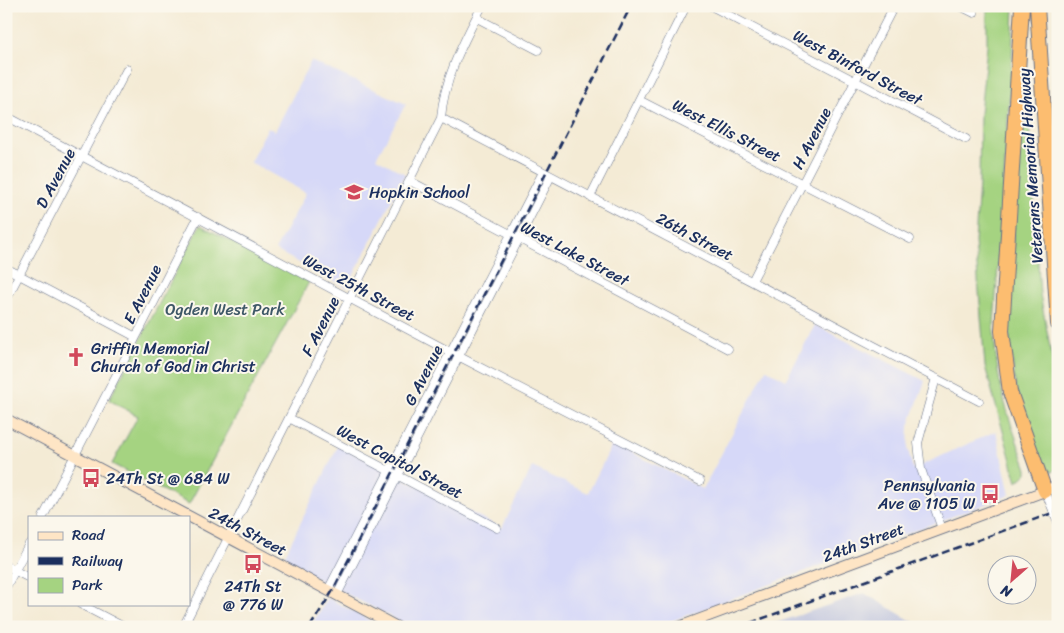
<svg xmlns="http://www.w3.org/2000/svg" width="1064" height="633" viewBox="0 0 1064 633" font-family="Sriracha,sans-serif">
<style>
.built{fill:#d6d8f8}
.industrial{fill:#bec3dd}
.green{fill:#a5d381;stroke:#608170}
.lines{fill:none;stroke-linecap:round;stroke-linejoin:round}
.minor-casing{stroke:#677188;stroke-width:9}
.secondary-casing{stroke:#677188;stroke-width:12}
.motorway-casing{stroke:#677188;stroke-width:16}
.minor{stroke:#fff;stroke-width:8}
.secondary{stroke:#fee5c5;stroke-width:10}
.motorway{stroke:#fcbd6f;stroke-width:14}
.rail{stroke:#1b2f5e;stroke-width:2.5;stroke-dasharray:8 4;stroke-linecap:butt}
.labels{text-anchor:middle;stroke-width:4;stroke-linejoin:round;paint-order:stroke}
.street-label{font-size:16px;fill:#1b2f5e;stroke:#fbf7ec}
.poi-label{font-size:16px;fill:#1b2f5e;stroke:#fbf7ec;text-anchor:start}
.park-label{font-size:16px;fill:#3e5867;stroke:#fbf7ec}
</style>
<rect width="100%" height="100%" fill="#fbf7ec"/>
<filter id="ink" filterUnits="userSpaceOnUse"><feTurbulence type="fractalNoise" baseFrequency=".02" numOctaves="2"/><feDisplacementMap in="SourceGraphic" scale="10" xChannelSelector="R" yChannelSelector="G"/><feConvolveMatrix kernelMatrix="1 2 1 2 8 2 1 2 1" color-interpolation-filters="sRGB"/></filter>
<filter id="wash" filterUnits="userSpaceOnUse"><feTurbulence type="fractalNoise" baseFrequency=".0096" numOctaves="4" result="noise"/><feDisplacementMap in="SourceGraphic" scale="20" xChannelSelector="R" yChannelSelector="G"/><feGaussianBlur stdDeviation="1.12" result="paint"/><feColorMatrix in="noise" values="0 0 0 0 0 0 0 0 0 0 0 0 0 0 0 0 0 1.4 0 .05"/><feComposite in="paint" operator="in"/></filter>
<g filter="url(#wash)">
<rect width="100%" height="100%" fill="#f4ebd5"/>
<path class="built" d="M311,61L406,104L376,158L405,174L347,288L275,250L306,193L250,162L268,127L275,131Z
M815,325L925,381L909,426L908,449L913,469L996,431L1010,495L655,627H411L282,561L338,446L502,528L532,467L588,493L613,443L703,489L766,369L786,380Z
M328,598L382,627H310Z"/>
<path class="industrial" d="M864,593L922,627H764Z"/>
<path class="green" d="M987,6H1014L1012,60L994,325C995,381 1008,417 1027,469V473L1017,482L985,366L975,242L979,184L980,114L987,46Z
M1024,45L1040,294L1058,389V470L1050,472L1043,470L1017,400L1008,326Z
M200,225L309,282L189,504L112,464L138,416L109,400Z"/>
</g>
<g filter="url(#ink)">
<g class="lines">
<g class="minor-casing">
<path id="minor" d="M711,6L966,139
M960,6L974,13
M6,10L8,6
M477,18L538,50
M639,100L910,239
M6,116L458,356L700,481
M441,118L979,401
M410,181L728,349
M590,197L686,6
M6,268L136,337
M752,281L894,6
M6,300L127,69
M936,378L918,443L921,469L942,529
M289,418L497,528
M1045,491L1058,522
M43,517L198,217
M6,566L29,578
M6,587L29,544
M328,590L543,172
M337,595L551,176
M80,604L124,627
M183,627L441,118C444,78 464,41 482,6"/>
</g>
<g class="secondary-casing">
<path id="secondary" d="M6,419L397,627
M679,627L1058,486"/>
</g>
<g class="motorway-casing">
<path id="motorway" d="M1022,6L1002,331L1010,392L1045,491
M1037,6L1058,324"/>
</g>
<use href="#minor" class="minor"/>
<use href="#secondary" class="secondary"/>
<use href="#motorway" class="motorway"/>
<path class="rail" d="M310,627L332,592L631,6
M739,627L1058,511"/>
</g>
</g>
<defs>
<g id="school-bare" transform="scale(1.5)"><path d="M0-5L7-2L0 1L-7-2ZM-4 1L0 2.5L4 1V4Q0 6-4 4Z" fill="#d1495b" stroke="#fbf7ec" stroke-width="2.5" paint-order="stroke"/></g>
<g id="church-bare" transform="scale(1.5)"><path d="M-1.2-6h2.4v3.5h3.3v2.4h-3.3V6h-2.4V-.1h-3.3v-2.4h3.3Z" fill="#d1495b" stroke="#fbf7ec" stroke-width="2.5" paint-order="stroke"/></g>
<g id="bus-bare" transform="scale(1.5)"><path d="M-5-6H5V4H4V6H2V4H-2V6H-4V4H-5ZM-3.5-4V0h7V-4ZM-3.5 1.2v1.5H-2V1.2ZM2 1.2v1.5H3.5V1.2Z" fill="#d1495b" stroke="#fbf7ec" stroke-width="2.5" paint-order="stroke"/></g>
</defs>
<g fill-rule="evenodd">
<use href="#school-bare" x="354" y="192"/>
<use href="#church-bare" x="76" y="357"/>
<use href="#bus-bare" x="91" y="478"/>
<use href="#bus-bare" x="990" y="494"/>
<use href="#bus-bare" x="253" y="564"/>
</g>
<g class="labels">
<g class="street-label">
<text transform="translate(858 67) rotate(28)" y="6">West Binford Street</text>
<text transform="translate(727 130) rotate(27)" y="6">West Ellis Street</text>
<text transform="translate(811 138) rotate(-63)" y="6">H Avenue</text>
<text transform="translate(1030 166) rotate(-94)" y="6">Veterans Memorial Highway</text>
<text transform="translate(55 178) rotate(-62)" y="6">D Avenue</text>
<text transform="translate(695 236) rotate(28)" y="6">26th Street</text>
<text transform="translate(575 253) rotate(28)" y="6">West Lake Street</text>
<text transform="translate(359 287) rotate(28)" y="6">West 25th Street</text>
<text transform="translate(142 294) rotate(-63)" y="6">E Avenue</text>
<text transform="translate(320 326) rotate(-63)" y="6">F Avenue</text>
<text transform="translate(423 375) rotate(-63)" y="6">G Avenue</text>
<text transform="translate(400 461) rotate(28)" y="6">West Capitol Street</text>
<text transform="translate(248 531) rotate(28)" y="6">24th Street</text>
<text transform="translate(863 542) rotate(-20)" y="6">24th Street</text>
</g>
<g class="poi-label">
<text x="369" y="198">Hopkin School</text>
<text x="91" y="354">Griffin Memorial<tspan x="91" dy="18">Church of God in Christ</tspan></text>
<text x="106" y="484">24Th St @ 684 W</text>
<text x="975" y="491" text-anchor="end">Pennsylvania<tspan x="975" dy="18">Ave @ 1105 W</tspan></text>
<text x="253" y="592" text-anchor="middle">24Th St<tspan x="253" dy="18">@ 776 W</tspan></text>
</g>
<g class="park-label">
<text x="225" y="315">Ogden West Park</text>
</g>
</g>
<rect width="1064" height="633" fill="none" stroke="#fbf7ec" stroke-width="25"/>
<rect x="28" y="516" width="162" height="90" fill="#fbf7ec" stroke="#a1a7b3"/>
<rect x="38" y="532" width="25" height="8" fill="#fee5c5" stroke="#a1a7b3"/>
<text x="72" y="540" font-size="15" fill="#1b2f5e">Road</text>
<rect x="38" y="557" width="25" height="8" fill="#1b2f5e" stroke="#a1a7b3"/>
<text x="72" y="566" font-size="15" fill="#1b2f5e">Railway</text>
<rect x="38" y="578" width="25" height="15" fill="#a5d381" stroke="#a1a7b3"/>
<text x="72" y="590" font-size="15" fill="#1b2f5e">Park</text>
<g transform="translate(1012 580) rotate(207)"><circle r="24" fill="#fbf7ec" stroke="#a1a7b3"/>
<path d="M0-4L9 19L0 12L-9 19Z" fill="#d1495b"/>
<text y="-8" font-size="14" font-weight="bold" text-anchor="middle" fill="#1b2f5e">N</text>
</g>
</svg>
